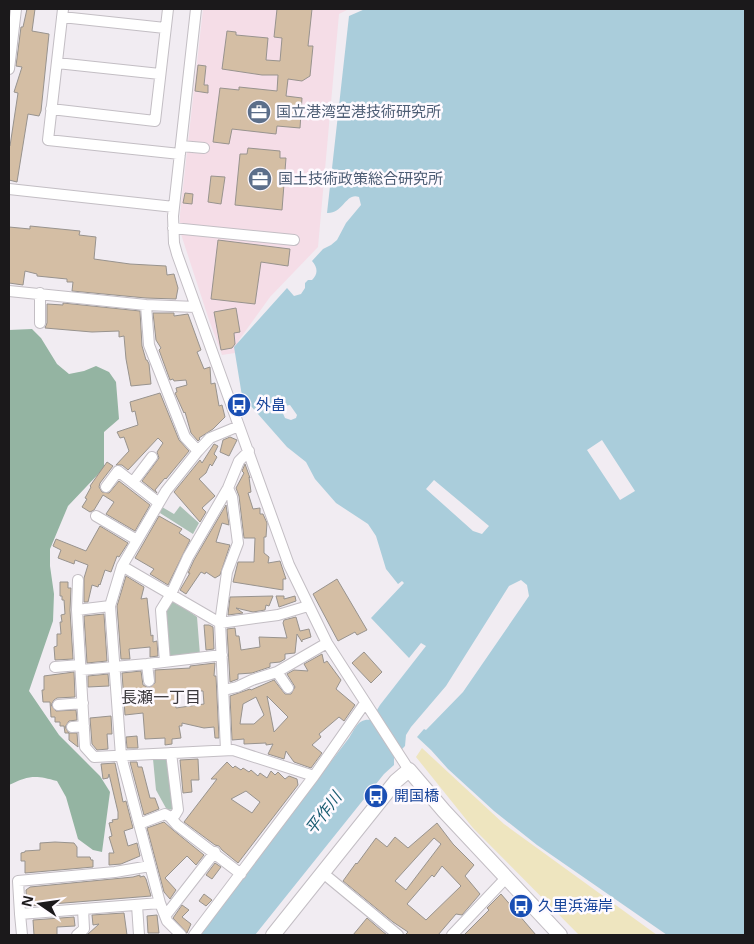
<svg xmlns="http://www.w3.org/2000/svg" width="754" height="944" viewBox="0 0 754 944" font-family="'Open Sans','Noto Sans JP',sans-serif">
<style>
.commercial{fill:#f5dde7}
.green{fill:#abc1b5}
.forest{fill:#94b4a2}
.sand{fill:#eee5bf}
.water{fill:#aacddb;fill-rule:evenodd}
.pier{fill:#f1ecf2}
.building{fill:#d4bea4;stroke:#98938e;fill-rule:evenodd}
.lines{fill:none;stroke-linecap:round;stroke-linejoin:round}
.minor-casing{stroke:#c3bec4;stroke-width:12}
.major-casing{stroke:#c3bec4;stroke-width:16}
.minor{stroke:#fff;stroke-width:10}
.major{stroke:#fff;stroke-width:14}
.labels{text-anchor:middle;stroke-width:5;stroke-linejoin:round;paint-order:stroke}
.service-label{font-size:15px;fill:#4e5e75;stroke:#fefaff;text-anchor:start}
.transit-label{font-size:15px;fill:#164399;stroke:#fefaff;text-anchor:start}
.neighbourhood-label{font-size:16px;fill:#3a373b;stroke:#fefaff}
.water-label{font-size:16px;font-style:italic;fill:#1b5d72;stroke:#fefaff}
</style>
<rect width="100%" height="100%" fill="#f1ecf2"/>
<path class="commercial" d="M203,9H349L339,14L318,247L270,297L239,340L235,353L222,355L208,317L180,231V214Z"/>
<path class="green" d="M180,506L199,523L193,534L160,513L162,507L174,514Z
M172,599L197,617L200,655L169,659L165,612Z
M153,759H169L175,809L167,810L156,790Z"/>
<path class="forest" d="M32,329L41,338L57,364L69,374L84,371L96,366L109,372L116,382L119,419L104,432V468L68,506L50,549V566L54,594L53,621L29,691L59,735L100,776L110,792L102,852L93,850L78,839L66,797L57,781C36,775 29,775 9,785V330Z"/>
<path class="sand" d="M422,748L504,824L657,935H579L473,828L416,757Z"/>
<path class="water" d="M365,9H745V935H667L537,845L494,811L448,769L431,750L417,737L424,729L426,730L463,692L529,596L527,585L521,580L509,586L446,686L411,727L406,735L405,746L394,757V765L384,774L255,935H198L349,738C355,729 358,718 371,720L380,705L426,646L421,643L409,658L371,618L404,583L402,581L398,584L386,569L376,536L368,524L336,503L315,479L306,462L287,447L242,396L234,347L287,288L294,296L301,294L305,288V283L308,280H312C318,274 318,268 312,261L323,249L331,245L337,240L346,223L361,205L359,197C346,192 343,214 327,213L349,16ZM290,405L297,415L296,418L291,420L285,418L281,409L284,406Z"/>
<path class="pier" d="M602,440L635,491L620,500L587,450Z
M434,480L489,526L482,534L473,531L426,489Z"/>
<path class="building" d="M27,9H35L32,31L49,34L41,111L39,116L28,114L17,182L9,180V145L10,146L18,93L14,92L22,67L16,66L21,27H23Z
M277,9H312L308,46H313L310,76L302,81L288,79L286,96L302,98L300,128L277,126L276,134L232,129L229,144L213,142L220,88L239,90V87L277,91L278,75H262L222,69L227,31L236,32V35L268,38L266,60L280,61L282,38L274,37Z
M198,65L206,66L204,85H208V93L195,91Z
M248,148L280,151V158H286L282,210L235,205L240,154H247Z
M211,176L225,177L221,204L208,202Z
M185,193L193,194L192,204L183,203Z
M30,226L80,231L79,235L96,237L94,259L130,264L166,266L167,275L174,274L178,288L176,299L146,298L72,291L73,282H67V279L37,276V274L25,271L23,285L9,283V227L30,229Z
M218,240L290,249L288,266L261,262L255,304L211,299Z
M63,303L140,311L142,346L146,360H147L149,364L151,384L131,386L126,359L124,336L119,337V331L92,332L45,328L47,323V304L63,305Z
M236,308L240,332L234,333L235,344L232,348L221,350L214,312Z
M153,313H174V316L188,314L201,350L197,352L204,369L210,367L211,384L215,383L219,406L222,405L225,417L213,429L199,438L200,439L198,441L191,433L185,412L184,413L175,393L177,392L176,388L187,385L186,380L174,381L173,379L170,380L159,350L161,348L156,340Z
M160,393L179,440L189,451L166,479L165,478L155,490L157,493L142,481L159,458L157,452L163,443L158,438L128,470L122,465H116L129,451L124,437L120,438L117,432L138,425L135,411L132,412L130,402Z
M230,437L237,440L229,456L220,452L223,440Z
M214,444L218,446L214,454L217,457L212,466L210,464L206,473L199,479L215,496L202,508L206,512L200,522L174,492L200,460L202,463Z
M107,462L113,466L100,483L99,487L102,492L109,493L119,481L150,505L135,531L106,514L114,502L103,495L94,510L90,512L82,507L87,499L85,498L91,487L90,486Z
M245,464L250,478L249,477L251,492L248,493L253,509L260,508V514H263L267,523L266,537H264V553L269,557L268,563L280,561L286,579H283V590L233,582L238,562H254L255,538H244L239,496L236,488L244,473L242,471Z
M226,505L229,525L222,523L216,542L230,545L220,575L215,578L206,572L205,574L201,572L186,594L180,590L190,573H188L194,560Z
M159,516L182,529L179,533L190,540L168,585L150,574L154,569L135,558Z
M100,526L128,543L119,557L117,556L111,572L105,570L100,585L99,584L98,587L92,585L88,602H84V578L88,565L75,560L74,564L58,558L61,550L53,546L56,539L86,551Z
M126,576L144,587L141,599L147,598L151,636L153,635V642L157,641L158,656L150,657V647L129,649L130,659H121L117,606Z
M337,579L367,630L357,635L355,632L338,641L313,594Z
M60,582H68V588H71L70,610L73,659L55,660L54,647L57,646V634H61L60,622H62L61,615L65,614L64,600H62V596H60Z
M273,596L269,606L266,605L265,610L253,612L236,608L243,613L228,615L230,597Z
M276,596H284V599L295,596L296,601L279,607Z
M104,614L107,661L87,663L84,616Z
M296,617L300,631L309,629L311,637L302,640V642L297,634L295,653L285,654V659L280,662L270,663V667L252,673L238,674V679L230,682L227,629L235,628L236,636H239L241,650L260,647L259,637L287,638L283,623L284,620Z
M204,625H209L213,627L214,649L206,650Z
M364,652L382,672L371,683L352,663Z
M322,654L324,663L327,661L341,680L336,689L355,705L344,721L339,717L319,734L321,737L312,745L322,753L311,768L294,762L286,751L284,759L268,754L273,744L266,745V743L244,744V739L232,740L230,696L250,689L251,690L274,680L285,694H291L295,687L287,674L294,670L308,671L304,664ZM267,696L288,717L274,732ZM256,697L264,715L254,724H240L243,704Z
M215,663L214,676H216L219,738H215L214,727L204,728L182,723V726H179L181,738L172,739V744L165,745V738L145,739L143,713L125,715L122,673L141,671L143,685L149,688L155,683V670L190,668V666ZM175,690L203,691L204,704L176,708Z
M74,672L75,697L57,698L54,700L51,705L56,711L76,710L77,720L69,721L65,727L69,733H77L78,747L69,740V733H65L64,726H60V722H55V717H51L50,702H43L42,690H44V676Z
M108,674L109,686L88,687V676Z
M111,716L112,734H107L108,749L97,750L92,744L90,718Z
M137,736L138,748H127L126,737Z
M198,759L199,780H191L192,792L183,793L180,760Z
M130,762H137L138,767H142L150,798H155L159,809L144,815Z
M227,762L233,768L235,766L241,770L243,768L249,772L251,770L258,776L260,773L267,778L271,771L275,775L278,772L285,779L289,776L297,779L298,785L238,863L222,850L219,846L215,845L184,822L217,779H211ZM246,791L260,802L252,813L231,799Z
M115,763L123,802L126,801L133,828L124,831L128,846L137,843L140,856L121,864L109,865V853H114L109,837L112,836L109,823L113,822L112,820L118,819V812L109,774L108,778L103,779L101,764Z
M164,822L173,830L204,855L196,865L187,856L165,878L176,890L170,899L164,892L147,828Z
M437,823L453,844L474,865L465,876L480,894L462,915L456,914L438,935H405L408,932L393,922L343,881L356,863L357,864L376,838L387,847L395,837L408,848ZM434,838L441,844L406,890L395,881ZM442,866L461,886L426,920L407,904L432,875L434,877Z
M55,842L74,843L77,847V857H90L91,860H93V867L25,873V861H21V853L25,852V851L40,850V843Z
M215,863L221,867L212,879L206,875Z
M140,875V877L144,876L146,879L151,896L27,906L26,890L30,887L133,877Z
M204,894L212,900L206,906L199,901Z
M501,894L536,935H464L489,910L487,908Z
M182,905L189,910L182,917L191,924L187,933L173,918Z
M124,913L127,935H87L99,924L93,925L92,915Z
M157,915L159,933H148L147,916Z
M74,917L75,926L57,927V935H34L33,920Z
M367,918L382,931L387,935H353Z"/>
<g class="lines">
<g class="minor-casing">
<path id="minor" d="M63,9L48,140L180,154
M196,9L173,216L174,243L177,254L289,565L327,643L409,770
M62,17L165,28
M57,63L160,74
M9,69L16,9
M51,109L155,121L168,9
M181,146L204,148
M9,189L174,207
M173,228L294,240
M9,291L146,305L196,307
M146,305L149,345L185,437L198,451
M40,323V293
M133,482L152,457
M106,487L118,471L159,503
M96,516L137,540
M122,566L220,623L278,615L308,606
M110,606L77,610L85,747L94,757L233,750L314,776
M77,610L78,580
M165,662L161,610L171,594L188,557L228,488L239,461L249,451
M147,664L149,681
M55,667L80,665
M81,670L147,664L222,655
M277,672L288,688
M224,690L237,687L252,680L277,672L327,643
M58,705L83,703
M72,727L84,726
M226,750L220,623L227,572L238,543L232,497L228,488
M170,817L175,815L178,810L171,753
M139,824L165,814L170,817L177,825L241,874
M150,866L115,872L18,881L20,914L160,903
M329,878L398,935
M137,905L139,935
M20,914L22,935
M166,915L215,852
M77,935L84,929L83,909
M181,935L167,921L160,903L121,756L110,606L122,566L166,491L198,451L210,438L239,426
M194,935L314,776L365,703
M452,935L506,878"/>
</g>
<g class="major-casing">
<path id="major" d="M409,770L444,811L560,935
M273,935L396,781L409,770"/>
</g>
<use href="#minor" class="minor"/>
<use href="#major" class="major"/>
</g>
<defs>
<g id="office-disc" transform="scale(1.25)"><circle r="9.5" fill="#5c6f8a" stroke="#fefaff"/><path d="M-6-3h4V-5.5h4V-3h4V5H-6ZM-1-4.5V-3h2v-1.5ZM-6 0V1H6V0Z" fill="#fff"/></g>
<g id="bus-disc" transform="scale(1.25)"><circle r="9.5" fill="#1a4fb4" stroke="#fefaff"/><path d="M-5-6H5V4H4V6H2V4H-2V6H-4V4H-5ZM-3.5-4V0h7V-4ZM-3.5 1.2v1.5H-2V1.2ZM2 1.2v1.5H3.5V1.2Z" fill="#fff"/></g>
</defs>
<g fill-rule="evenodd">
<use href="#office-disc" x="259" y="112"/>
<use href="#office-disc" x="260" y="179"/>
<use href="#bus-disc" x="239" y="405"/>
<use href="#bus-disc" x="376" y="796"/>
<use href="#bus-disc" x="521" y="906"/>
</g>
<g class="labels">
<g class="service-label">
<text x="276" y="117">国立港湾空港技術研究所</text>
<text x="278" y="184">国土技術政策総合研究所</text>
</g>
<g class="transit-label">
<text x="256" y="410">外畠</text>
<text x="394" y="801">開国橋</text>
<text x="538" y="911">久里浜海岸</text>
</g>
<g class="neighbourhood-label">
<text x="161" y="703">長瀬一丁目</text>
</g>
<g class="water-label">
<text transform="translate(323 813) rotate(-53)" y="6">平作川</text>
</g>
</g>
<rect width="754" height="944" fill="none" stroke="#1b191b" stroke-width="20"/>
<g transform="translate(40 904) rotate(283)" stroke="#fefaff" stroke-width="4" paint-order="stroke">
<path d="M0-4L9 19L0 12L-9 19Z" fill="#1b191b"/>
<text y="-8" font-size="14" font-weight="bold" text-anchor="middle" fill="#1b191b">N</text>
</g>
</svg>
